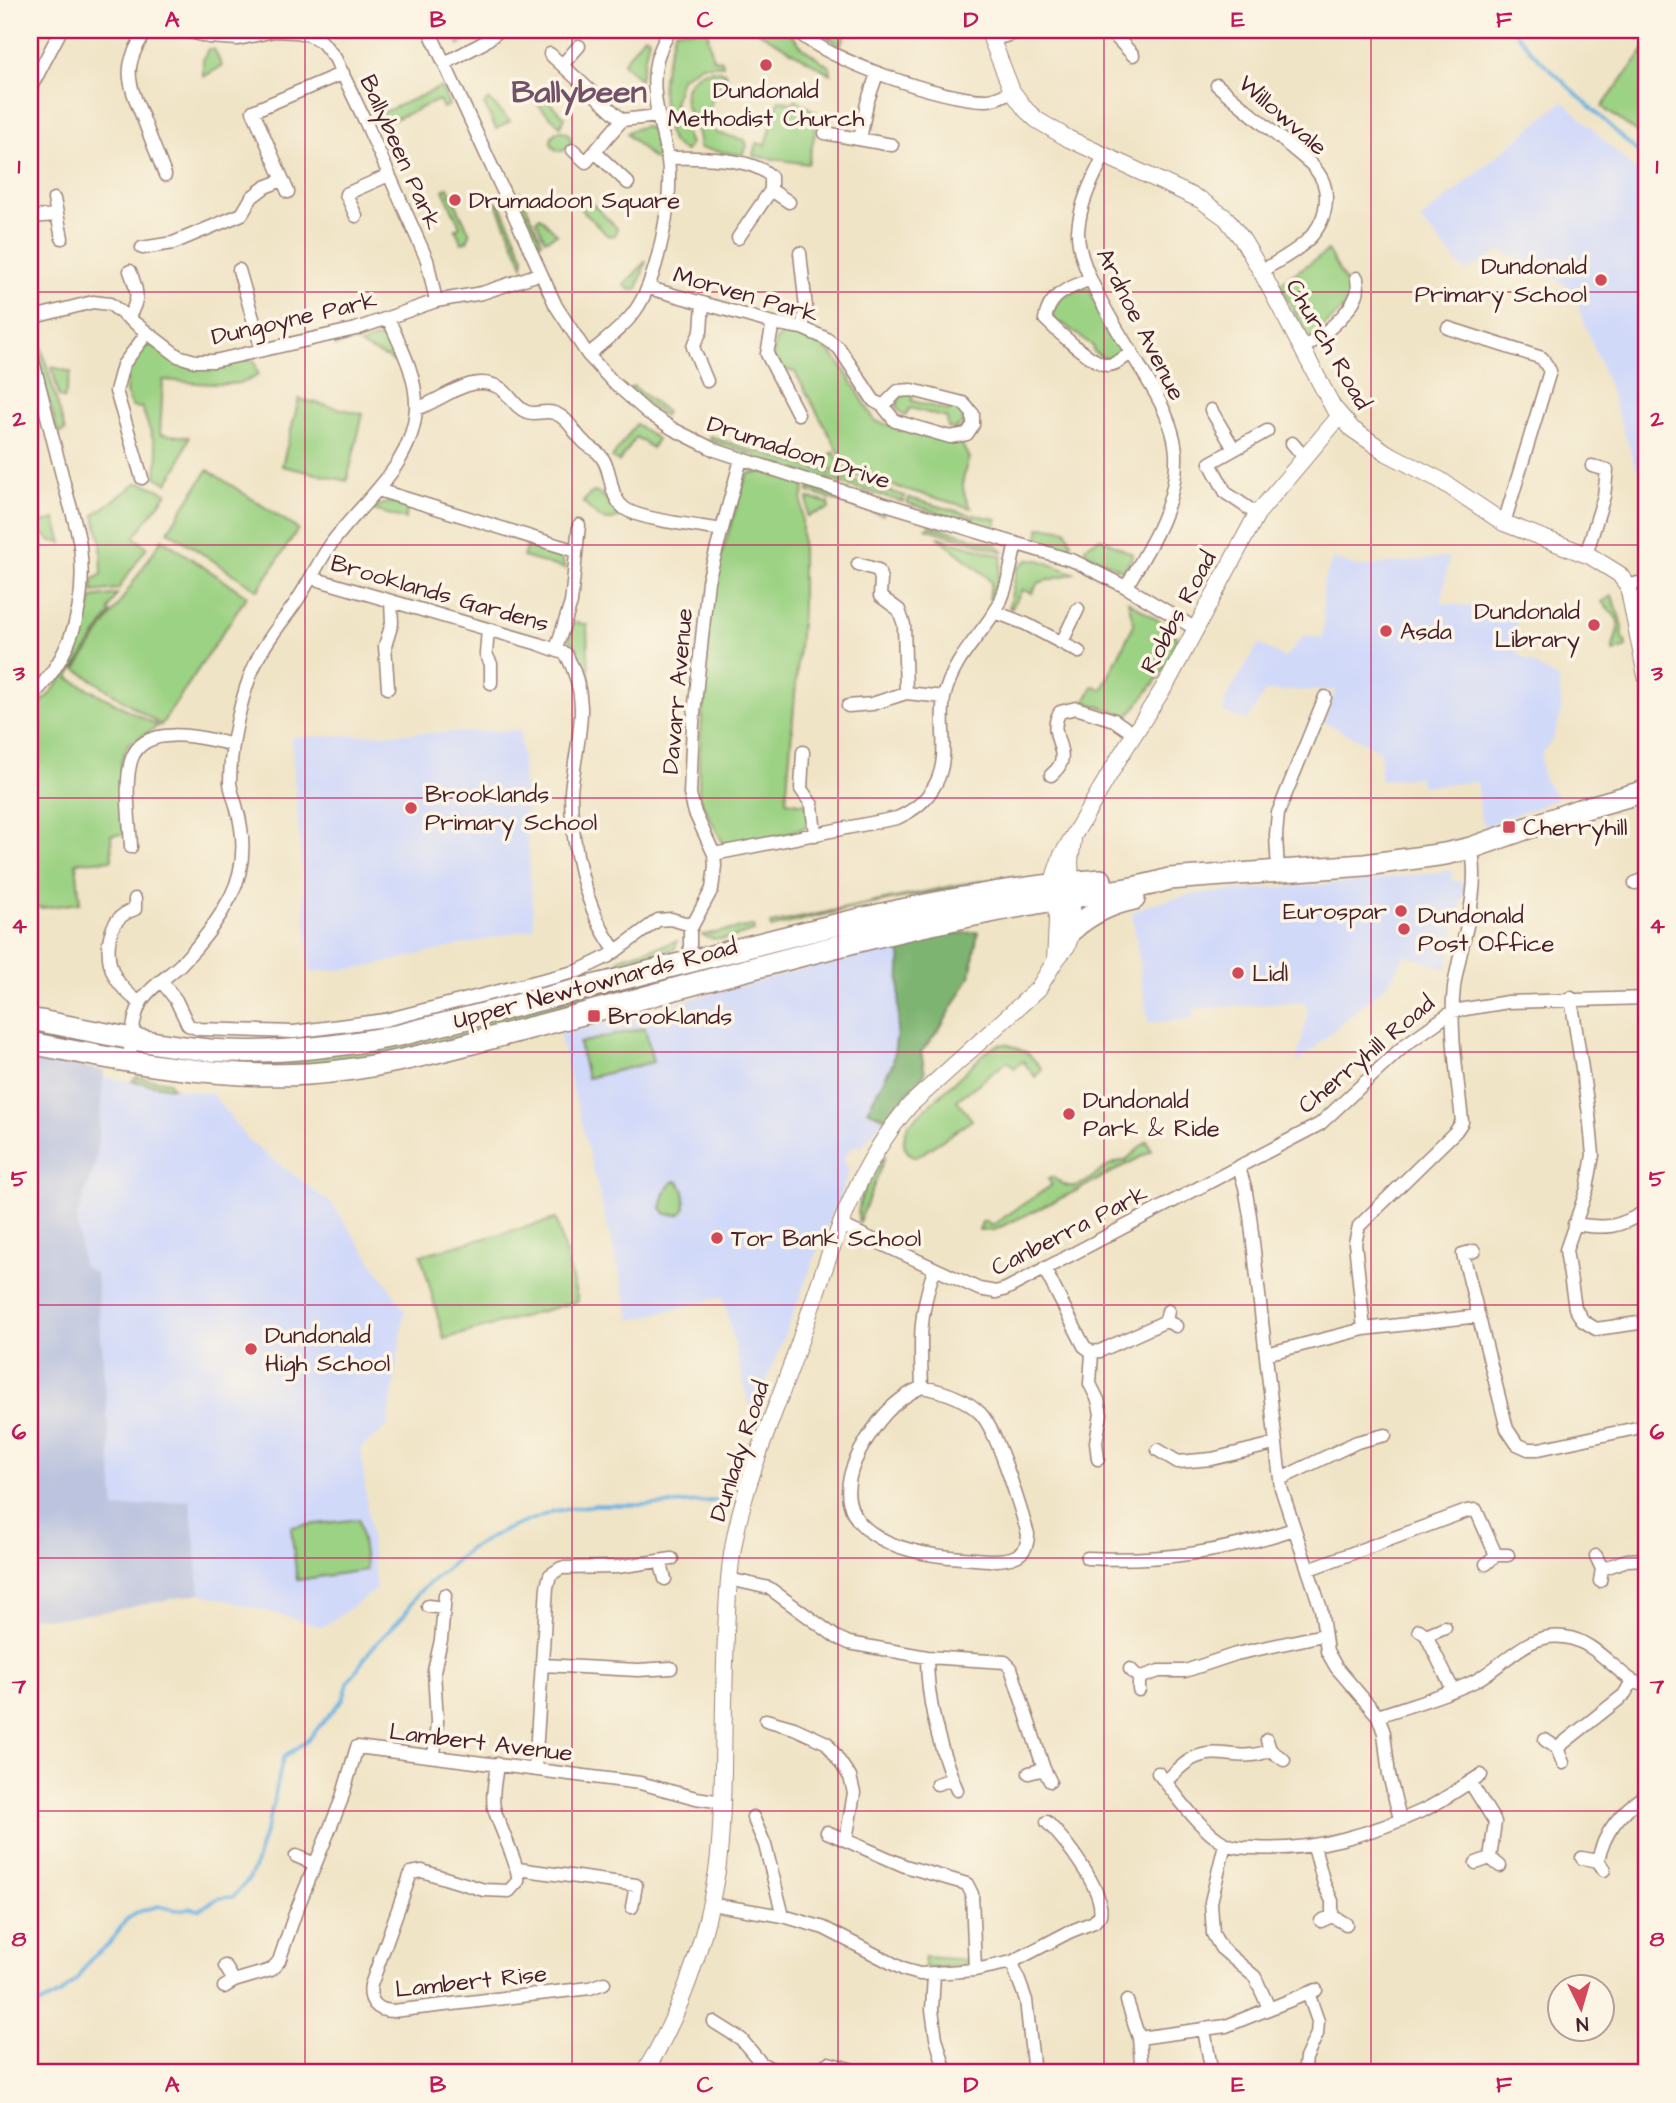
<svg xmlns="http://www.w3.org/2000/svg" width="1676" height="2103" viewBox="0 0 1676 2103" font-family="'Architects Daughter',sans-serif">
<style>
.built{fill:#d1d9f9}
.industrial{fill:#bbc3de}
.green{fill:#9cd283;stroke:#737857;stroke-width:2}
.forest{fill:#7db471;stroke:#646a4e;stroke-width:2}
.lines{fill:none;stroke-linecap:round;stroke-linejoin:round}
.stream{stroke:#6bb2e2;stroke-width:3.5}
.minor-casing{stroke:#9d8278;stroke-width:15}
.tertiary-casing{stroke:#9d8278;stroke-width:18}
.trunk-casing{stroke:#9d8278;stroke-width:24}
.minor{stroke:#fff;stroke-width:12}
.tertiary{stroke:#fff;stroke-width:16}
.trunk{stroke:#fff;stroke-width:21}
.grid{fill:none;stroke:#c2185b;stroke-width:2;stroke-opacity:0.55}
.poi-dot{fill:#d1495b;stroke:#fcf5e5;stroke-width:2.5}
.labels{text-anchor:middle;stroke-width:7;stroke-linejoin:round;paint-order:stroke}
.poi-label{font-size:24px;fill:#4a1f2b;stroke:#fcf5e5;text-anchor:start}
.street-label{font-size:24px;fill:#4a1f2b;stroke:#fcf5e5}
.district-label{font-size:32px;font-weight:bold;fill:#725169;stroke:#fcf5e5}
.neatline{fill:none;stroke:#c2185b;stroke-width:2.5}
.grid-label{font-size:23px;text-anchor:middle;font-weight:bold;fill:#c2185b}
</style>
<rect width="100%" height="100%" fill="#fcf5e5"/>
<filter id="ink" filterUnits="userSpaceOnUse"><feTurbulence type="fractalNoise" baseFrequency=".0143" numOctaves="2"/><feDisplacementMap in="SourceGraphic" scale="14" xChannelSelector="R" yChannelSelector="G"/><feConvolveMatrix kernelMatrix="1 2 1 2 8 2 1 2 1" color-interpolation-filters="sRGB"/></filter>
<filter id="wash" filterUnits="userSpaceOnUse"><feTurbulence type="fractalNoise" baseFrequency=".00686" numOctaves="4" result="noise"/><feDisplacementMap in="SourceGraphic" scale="28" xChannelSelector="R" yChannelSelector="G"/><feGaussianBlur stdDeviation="1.57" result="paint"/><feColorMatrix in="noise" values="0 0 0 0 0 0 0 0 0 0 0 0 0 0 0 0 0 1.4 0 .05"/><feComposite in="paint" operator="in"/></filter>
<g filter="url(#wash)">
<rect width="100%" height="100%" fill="#f0e4c6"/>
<path class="built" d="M1563,101L1646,180V469L1636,468L1607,382L1571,288L1501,251L1466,272L1420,220Z
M1449,557L1442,603L1517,611V653L1559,680L1562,711L1552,741L1542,753L1541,763L1543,778L1559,799L1485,826L1481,819L1477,782L1422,786L1419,777L1380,780V752L1369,745L1324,722L1336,690L1266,691L1247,721L1223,712L1227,696L1259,644L1285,658L1304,635L1323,638V583L1333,559L1358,567Z
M520,730L534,928L363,968L310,972L291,737Z
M1453,870L1451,880L1466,883L1447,969L1405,955L1390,981L1296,1064L1307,1018L1306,1002L1194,1009V1019L1148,1023L1132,913L1145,906L1192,894L1358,882Z
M901,943L907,1088L863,1146H853L843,1159L849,1169L846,1179L752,1418L723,1297L631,1320L559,1034Z
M103,1077L213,1094L246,1138L333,1205L405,1310L388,1426L361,1448L376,1590L323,1627L200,1593L190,1499L115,1509L96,1274L82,1265L77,1217L96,1162Z"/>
<path class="industrial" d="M30,1057L104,1071L96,1162L77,1217L82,1265L96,1274L115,1509L190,1499L200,1593L116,1610L59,1618L30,1617Z"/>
<path class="green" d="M452,30H472L475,33L459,45Z
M676,30H707L713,59L722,60L723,65H702L681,78L674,103L690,144L686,151C672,146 671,141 667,127C657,90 664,66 676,30Z
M755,30H787L803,48L830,67L831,74Z
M817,30H837L846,34L840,45Z
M644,36L649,38L640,80L623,63Z
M1646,47V139L1602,107Z
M208,49H214L222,66L203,77V60Z
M711,70L725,72L727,77L724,88L716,86L706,121L712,123L716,133L745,140L747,146L742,155L699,148C701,130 691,122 686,106C680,88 694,72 711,70Z
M441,87L449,105L443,108L439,100L379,126L375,116Z
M543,97L565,117L560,126L535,102Z
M796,99L819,115L808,164L753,156L756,143L766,145L779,100L792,103Z
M489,100L510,121L496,129L484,104Z
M644,126L652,130L658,155L656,159H653L627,134L629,131Z
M551 141a10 10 0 1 1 20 0a10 10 0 1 1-20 0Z
M448,187L470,234L467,241L462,243L455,229L460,226L443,190Z
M520,192L542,242L537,243L516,197Z
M578,195L584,196L617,228L615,235L608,236L576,204L575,199Z
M496,202L501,205L524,257L523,265Z
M540,217L557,234L545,240L536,220Z
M1328,251L1352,294L1341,311L1309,339L1279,284Z
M646,261L637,289L631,290L624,285Z
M1080,288L1082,290L1089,289L1121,347L1118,351L1119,353L1106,359L1094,352L1093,346L1062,323H1057L1052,315L1061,297Z
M374,329H383L386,331L335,347L337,341Z
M389,334L407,371L388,358L359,345Z
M784,334C830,328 855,389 875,421L938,439L960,441L969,458C962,477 959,490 971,508L851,474L795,372L780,369L773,356L776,340Z
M39,339L65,431L60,433L57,430L33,342Z
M152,345C162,351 170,360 180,364C206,374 229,359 254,360L258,374C243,392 186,381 163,380L160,434L189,437L178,466L167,483L156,477L158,453L142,408L132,407L126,392L127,377L123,375C129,363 137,347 152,345Z
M52,367L71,372L64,399L59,396Z
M633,386L666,412L664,416L629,390Z
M913,392L912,401L949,411L956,404L964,412L962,424L956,428L948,429L947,418L910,408L905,416L897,408L899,397Z
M299,399L363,414L347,481L282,466Z
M636,424L657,439L652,448L636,437L619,462L612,458Z
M710,436L753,451L751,455L709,440Z
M756,451L905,496L903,502L754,457Z
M834,452L846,475L816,465Z
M208,470L298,529L258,590L168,531Z
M765,472L805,486L802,500V611L786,801L806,804L809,820L806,827L784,835L724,845L699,797V757L711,599L719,562L746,477L750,473Z
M137,483H143L167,493L134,537L147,547L118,589L93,592L92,580L102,574L101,540L94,515Z
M810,488L884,509L883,515L808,492Z
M595,492L601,494L622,515C607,528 594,514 583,502L590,494Z
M808,498L829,503V509L807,516Z
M909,498L971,515L968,522L907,503Z
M389,502L408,507L405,519L370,509Z
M974,515L997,519L994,530L972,523Z
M55,519L62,543L49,540L41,531L30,530V526Z
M930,525L997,545L1004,552L926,528Z
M1046,527L1066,530L1071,542L1069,548L1039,540V528Z
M938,537L1002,556L993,601L989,598L991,583L986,576Z
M1100,538L1133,554L1124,571L1086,553L1085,547Z
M162,539L247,596L161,725L76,669Z
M527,545L560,556L566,569L523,557Z
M1027,560H1039L1074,573L1038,583L1032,593L1022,590L1011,609L1009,607L1017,569Z
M117,594L109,609L110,614L68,678L158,726L128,744L121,762L124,834L111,835L112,860L76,862L80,903L42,908L30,905V712C71,680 79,647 92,598Z
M1612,596L1623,627L1622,639L1625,640L1626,647L1613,652C1612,643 1620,631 1618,622C1616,615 1607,607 1602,602Z
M1128,601L1170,628L1177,637C1172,667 1144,695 1126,719L1124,714L1085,702L1093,686L1102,690L1134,624Z
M576,622L587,625L589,677L570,639L572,626Z
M1013,877L1016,879L1013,881C932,890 850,907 771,928L770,924L962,884Z
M753,926L754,931C737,936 718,944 702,935Z
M677,941L675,949L665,952L666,955L606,971L623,957Z
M674,972L677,982L508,1028L338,1064L252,1065L146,1053L143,1050L262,1058Z
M645,1028L653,1062L587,1078L579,1043Z
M1007,1044L1028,1053L1042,1069L1035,1077L1023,1061L1014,1068L1008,1061L957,1100L972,1120L917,1157C900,1152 902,1138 909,1124L985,1053L997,1045Z
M136,1077L169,1082L173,1088L132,1081Z
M1147,1141L1152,1151L1078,1190L994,1230L979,1231L982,1222L987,1221L991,1226L1052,1185L1048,1179L1053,1177C1057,1180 1063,1185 1068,1186C1086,1191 1104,1160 1125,1161Z
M885,1157L859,1223C854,1208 872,1166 885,1157Z
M676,1181C686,1186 686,1201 684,1211L679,1215L666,1214L661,1208C664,1198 665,1185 676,1181Z
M556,1219L578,1301L444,1339L421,1255Z
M359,1519L366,1570L297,1580L291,1527Z
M924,1957L968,1960L962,1966L924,1968Z"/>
<path class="forest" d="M978,932L970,977L941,1027L921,1052L925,1073L885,1118L867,1110L893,1063L898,1023L901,943L946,934Z"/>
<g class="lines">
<path class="stream" d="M1513,30L1531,51L1646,160
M30,2009L62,1993L76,1980L90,1960L108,1945L126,1920L135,1913L158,1906L177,1910L190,1908L198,1910L219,1898L233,1897L249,1879L254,1869L272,1809L283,1758L307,1741L343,1699L349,1681L371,1649L404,1615L418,1593L469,1549L502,1531L554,1511L596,1505H662L725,1500"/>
</g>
</g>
<g filter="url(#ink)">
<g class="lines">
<g class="minor-casing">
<path id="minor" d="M147,30C122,65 127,80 143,118C150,137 158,156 165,175
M184,30L209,37L238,39L274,31L296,32L310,35L322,42L335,58L366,123L427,260L436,301
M429,30L556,306L588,355L612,381L647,412L673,429L715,450L809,481L1074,561L1126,587L1196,629
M796,30C825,59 944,101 987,100C995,100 1004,95 1012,91
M1037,30L1097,31L1114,35L1133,55
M991,40L1022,31L1036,30
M550,54L622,120
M445,63L483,43L500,30
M562,65L579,46
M1217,85L1311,164C1321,175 1326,184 1326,198C1326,237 1291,254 1261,271
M30,89L61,30
M825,133L892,145
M860,139L867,103L877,74
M573,150L586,162L622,120L658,116
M595,152L628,183
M1104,156C1092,180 1080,203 1078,231C1076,272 1129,347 1150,384C1162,404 1175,430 1176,454C1178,502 1150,547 1126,587
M668,158C694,157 754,157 771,177V190L738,238
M771,190L789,202
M288,192L253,111L343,73
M54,199L62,238
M356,216L346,194L389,175
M30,217L57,215
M142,248L173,243L242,214L252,197L265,187L283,180
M800,253L806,308L802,328
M239,270L262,350
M1090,279C1068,289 1050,293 1045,319C1057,331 1092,364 1108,365C1116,365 1125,357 1132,352
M649,288L773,323L802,328L825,338L839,348L874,401L883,406L895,421L950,437L967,434L973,425V414L963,403L912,390L898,391L883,406
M703,303L701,331L693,347L707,381
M30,318L93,302L110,304L178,356L195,361H214L356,329L436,301L482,293L539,274
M128,318C140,299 138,292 130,271
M773,323L767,354L798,414
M1448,328L1542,358L1550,371L1504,523
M30,349C41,392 52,435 63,479C68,501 77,524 80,546C87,605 73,656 30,698
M1302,349C1322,336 1348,317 1357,294C1359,289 1357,283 1357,278
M588,355C604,341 623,328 635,311C658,279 675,194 667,155C661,125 649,91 657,59C660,49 665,39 670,30
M416,409C442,401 471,371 500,388C510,394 515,408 527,412C536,415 545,410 554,413C569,418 573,432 584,442C589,447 596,450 600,455C614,471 607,494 624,508C639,520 700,526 722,530
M1211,410L1234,449
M1292,443L1304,457
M142,478L116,391L123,365L147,333
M378,490L576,551
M1257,514L1226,493L1210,463L1267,431
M1586,555L1604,496L1607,470L1592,466
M858,564L878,570L881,579L880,596L899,610L904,625L906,693L944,697
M312,578L539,644L566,654C587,692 582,721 575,762C574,773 571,784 571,794C571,844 585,911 616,951
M1628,586L1638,583H1646
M995,612L1026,624L1079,652
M488,629L486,654L491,664V683
M1062,642L1078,609
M556,649L571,603L579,525
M388,688L385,646L392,623L391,601
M848,706L872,704L906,693
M803,752L801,789L812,805L815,835
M1051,775C1078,754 1044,737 1060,712L1076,708L1114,720L1134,734
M131,847C130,822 124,785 131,761C142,721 205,738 233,745
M714,854L897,818C915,810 927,800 936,783C950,756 939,726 944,698C952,661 977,640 996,610C1007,591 1011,565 1016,543
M1278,871L1276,835L1278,813L1325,697
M1635,883L1646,879
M135,899V909C118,915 112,924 109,942C106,970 118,987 140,1003
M695,965L690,948V930L712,889L715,866L714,854L695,813L690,794L693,723L708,581L741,459
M162,982L176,1000L188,1025L199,1029L294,1032L385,1020L578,971L609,956L658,920L671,919L691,925
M1571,998L1589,1114L1593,1155L1587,1189L1566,1250L1575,1308L1583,1321L1596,1329L1646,1322
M129,1061C131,1043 132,1021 140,1004C147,989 169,976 181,964C201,944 218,921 231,896C245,868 245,838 237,809C235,800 231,792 230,783C230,746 241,693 257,660C268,637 285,619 298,599C310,581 319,561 331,544C362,501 413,467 416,408C417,376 401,347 388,318
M1239,1168L1245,1187L1250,1216L1281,1488L1321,1609L1327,1651L1336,1667L1378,1716L1384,1733L1389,1775L1400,1819
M1574,1224C1607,1229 1618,1228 1646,1211
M841,1225L979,1289L996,1292L1006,1289L1320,1124L1405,1045L1453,1011L1508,1002L1646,998
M1474,1251L1463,1254L1507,1429L1517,1444L1528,1449H1539L1646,1426
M1044,1268L1084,1346L1092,1352L1100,1351L1166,1321
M1168,1311L1166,1321L1176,1326
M1364,1329L1355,1243L1359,1226L1456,1131L1462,1122C1458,1078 1449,1031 1454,987C1460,944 1482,890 1471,848
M1092,1352L1090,1384L1098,1400L1101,1414L1096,1442L1098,1459
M1266,1354L1364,1329L1479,1316
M922,1387C943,1391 965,1398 980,1413C998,1431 1020,1508 1028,1534C1028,1544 1025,1552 1016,1556C1001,1563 978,1559 962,1558C900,1554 817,1531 860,1451C875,1424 892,1400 922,1387C920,1340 919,1315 934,1270
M1158,1450L1178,1462L1212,1459L1274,1444
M1280,1479L1357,1442L1385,1435
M1596,1556L1602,1569L1600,1581
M1087,1558C1161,1562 1224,1552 1294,1529
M660,1561L665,1579
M1486,1564L1496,1555H1508
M1309,1569L1467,1511L1476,1510L1496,1555
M1602,1569L1627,1560L1646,1559
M729,1579L769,1588L836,1637L849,1643L927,1657L1005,1662L1011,1668L1044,1769L1050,1781
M428,1606L444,1608
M1419,1630L1426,1635L1445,1627
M1426,1635L1453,1690
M927,1657C927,1704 939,1747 957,1790
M543,1665L638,1670L671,1668
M1130,1669L1139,1678V1690
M1139,1678L1159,1671H1185L1236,1654L1323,1635
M1378,1716C1410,1705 1444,1696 1475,1681C1505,1665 1526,1632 1564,1637C1600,1641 1622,1684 1646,1685
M766,1720L794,1728L827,1743L850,1777L854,1793L846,1840
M1267,1740L1270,1750L1284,1760
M1545,1740L1557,1748L1563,1763
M1557,1748L1624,1695L1632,1681
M434,1756L437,1722L434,1671L441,1640L445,1595
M497,1764C496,1777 491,1795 494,1808C499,1827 520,1866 518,1881L509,1891L484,1890L422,1871L411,1873L371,1985C368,2001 377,2011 393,2011L590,1988L604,1983
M535,1769L547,1587L550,1575L561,1568L617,1567L672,1559
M1029,1773L1044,1769
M1158,1773C1178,1796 1197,1827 1224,1843C1233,1848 1245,1848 1255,1848C1312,1852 1375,1833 1426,1809C1445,1799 1463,1786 1481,1775
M1166,1781C1174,1774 1182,1764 1192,1759C1217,1745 1241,1764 1270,1750
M1470,1782L1495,1822L1490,1858
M937,1784L952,1779
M753,1817L765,1845L783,1916
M827,1832L905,1866L967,1884L972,1894L975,1970
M1225,1844L1211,1902L1213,1934L1221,1948L1255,1977L1269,2008
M1314,1846L1324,1884L1332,1901V1916
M296,1856L315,1864
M1582,1858L1598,1861
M1476,1863L1490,1858L1500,1866
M518,1869L636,1885L632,1907
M1604,1870L1598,1861C1604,1831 1621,1812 1646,1794
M710,1904L783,1916L824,1928L905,1970L920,1974L975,1970L1012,1962L1069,1932L1094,1922L1100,1915C1105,1890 1064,1839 1047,1822
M1321,1921L1332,1916L1346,1924
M1012,1962L1026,2000L1034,2073
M225,1966L234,1981
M934,1974L932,2010L936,2038L946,2073
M224,1987L234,1981L271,1970L279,1961L295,1914L341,1801L357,1747L640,1783L696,1798L722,1802
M1127,2001L1139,2038L1142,2073
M714,2022L741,2039L761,2063L779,2073
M1204,2030L1212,2073
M1139,2038L1226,2026L1316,1990
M813,2073L828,2063L864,2073
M1304,2073L1306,2058L1317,2034L1318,2021L1308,1993"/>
</g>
<g class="tertiary-casing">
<path id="tertiary" d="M988,30L1012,91L1026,110L1037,120L1069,139L1201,200L1226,218L1242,239L1261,271L1333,407L1352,429L1387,453L1440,480L1504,523L1590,556L1619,574L1628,586L1646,676
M1055,961L1057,922L1055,875L1061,857L1119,758L1168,681L1257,514L1339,417
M644,2073C682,2012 705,1941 717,1871C722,1838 722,1803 723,1770C724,1707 724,1643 729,1580C735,1502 768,1431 794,1358C825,1271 847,1177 910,1105L1038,989L1055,961L1067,946L1073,929L1070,861L1073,840"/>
</g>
<g class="trunk-casing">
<path id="trunk" d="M1073,929C1089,914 1113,903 1134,899
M30,1019C89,1030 149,1044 209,1050C273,1055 337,1047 400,1035C497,1010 595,986 692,961C827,926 961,891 1101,880
M30,1043C121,1061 214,1079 308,1074C382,1069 455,1047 526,1029C641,999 755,966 871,938C932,923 993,911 1054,900C1093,893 1131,891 1169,879L1365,865L1445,854L1471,848L1579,810L1646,791"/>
</g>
<use href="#minor" class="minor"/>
<use href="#tertiary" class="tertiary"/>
<use href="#trunk" class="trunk"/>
</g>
</g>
<path class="grid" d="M305,30V2073M572,30V2073M838,30V2073M1104,30V2073M1371,30V2073M30,292H1646M30,545H1646M30,798H1646M30,1052H1646M30,1305H1646M30,1558H1646M30,1811H1646"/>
<g class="poi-dot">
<circle cx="766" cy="65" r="7"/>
<circle cx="455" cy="200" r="7"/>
<circle cx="1601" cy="280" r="7"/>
<circle cx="1594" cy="625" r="7"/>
<circle cx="1386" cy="631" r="7"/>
<circle cx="411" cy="808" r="7"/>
<rect x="1502" y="820" width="14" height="14" rx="3.5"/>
<circle cx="1401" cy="911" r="7"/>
<circle cx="1404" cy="929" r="7"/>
<circle cx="1238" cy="973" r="7"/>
<rect x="587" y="1009" width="14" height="14" rx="3.5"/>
<circle cx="1069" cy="1114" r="7"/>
<circle cx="717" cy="1238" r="7"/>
<circle cx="251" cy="1349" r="7"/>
</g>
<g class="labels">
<g class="poi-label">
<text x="766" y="98" text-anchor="middle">Dundonald<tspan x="766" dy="28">Methodist Church</tspan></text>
<text x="469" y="208">Drumadoon Square</text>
<text x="1587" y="274" text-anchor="end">Dundonald<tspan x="1587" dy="28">Primary School</tspan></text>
<text x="1580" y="619" text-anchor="end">Dundonald<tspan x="1580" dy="28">Library</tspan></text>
<text x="1400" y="639">Asda</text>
<text x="425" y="802">Brooklands<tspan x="425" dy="28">Primary School</tspan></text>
<text x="1523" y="835">Cherryhill</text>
<text x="1387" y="919" text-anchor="end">Eurospar</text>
<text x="1418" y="923">Dundonald<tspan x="1418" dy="28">Post Office</tspan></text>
<text x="1252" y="981">Lidl</text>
<text x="608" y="1024">Brooklands</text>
<text x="1083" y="1108">Dundonald<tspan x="1083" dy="28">Park &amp; Ride</tspan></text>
<text x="731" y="1246">Tor Bank School</text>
<text x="265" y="1343">Dundonald<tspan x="265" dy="28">High School</tspan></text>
</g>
<g class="street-label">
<text transform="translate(1283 115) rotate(41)" y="8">Willowvale</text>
<text transform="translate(401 152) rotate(66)" y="8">Ballybeen Park</text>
<text transform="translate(746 294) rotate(16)" y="8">Morven Park</text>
<text transform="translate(294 318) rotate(-13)" y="8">Dungoyne Park</text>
<text transform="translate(1141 324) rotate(63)" y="8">Ardnoe Avenue</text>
<text transform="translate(1329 344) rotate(60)" y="8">Church Road</text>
<text transform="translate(799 452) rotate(18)" y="8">Drumadoon Drive</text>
<text transform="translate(440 593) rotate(16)" y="8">Brooklands Gardens</text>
<text transform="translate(1178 612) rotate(-62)" y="8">Robbs Road</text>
<text transform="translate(677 691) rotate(-85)" y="8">Davarr Avenue</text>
<text transform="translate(595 983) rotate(-15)" y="8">Upper Newtownards Road</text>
<text transform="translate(1366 1054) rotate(-40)" y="8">Cherryhill Road</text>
<text transform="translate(1069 1230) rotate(-27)" y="8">Canberra Park</text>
<text transform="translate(739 1451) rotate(-72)" y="8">Dunlady Road</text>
<text transform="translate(481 1742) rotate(7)" y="8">Lambert Avenue</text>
<text transform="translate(471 1981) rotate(-6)" y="8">Lambert Rise</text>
</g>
<g class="district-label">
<text x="579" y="102">Ballybeen</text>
</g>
</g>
<rect width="1676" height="2103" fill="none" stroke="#fcf5e5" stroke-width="77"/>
<g transform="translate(1581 2008) rotate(175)"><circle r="33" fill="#fcf5e5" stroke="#b59f9b" stroke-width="2"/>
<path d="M0-5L12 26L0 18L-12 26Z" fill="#d1495b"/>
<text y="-10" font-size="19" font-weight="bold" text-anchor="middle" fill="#4a1f2b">N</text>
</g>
<rect x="38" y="38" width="1600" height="2026" class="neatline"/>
<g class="grid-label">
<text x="172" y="27">A</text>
<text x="438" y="27">B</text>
<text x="705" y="27">C</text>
<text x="971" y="27">D</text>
<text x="1238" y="27">E</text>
<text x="1504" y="27">F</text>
<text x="19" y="173">1</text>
<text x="1657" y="173">1</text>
<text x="19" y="426">2</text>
<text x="1657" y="426">2</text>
<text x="19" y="680">3</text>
<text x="1657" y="680">3</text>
<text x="19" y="933">4</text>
<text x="1657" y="933">4</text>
<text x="19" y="1186">5</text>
<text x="1657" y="1186">5</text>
<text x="19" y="1439">6</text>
<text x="1657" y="1439">6</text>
<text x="19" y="1693">7</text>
<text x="1657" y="1693">7</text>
<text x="19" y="1946">8</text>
<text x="1657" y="1946">8</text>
<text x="172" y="2092">A</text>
<text x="438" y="2092">B</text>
<text x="705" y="2092">C</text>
<text x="971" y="2092">D</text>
<text x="1238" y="2092">E</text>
<text x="1504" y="2092">F</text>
</g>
</svg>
